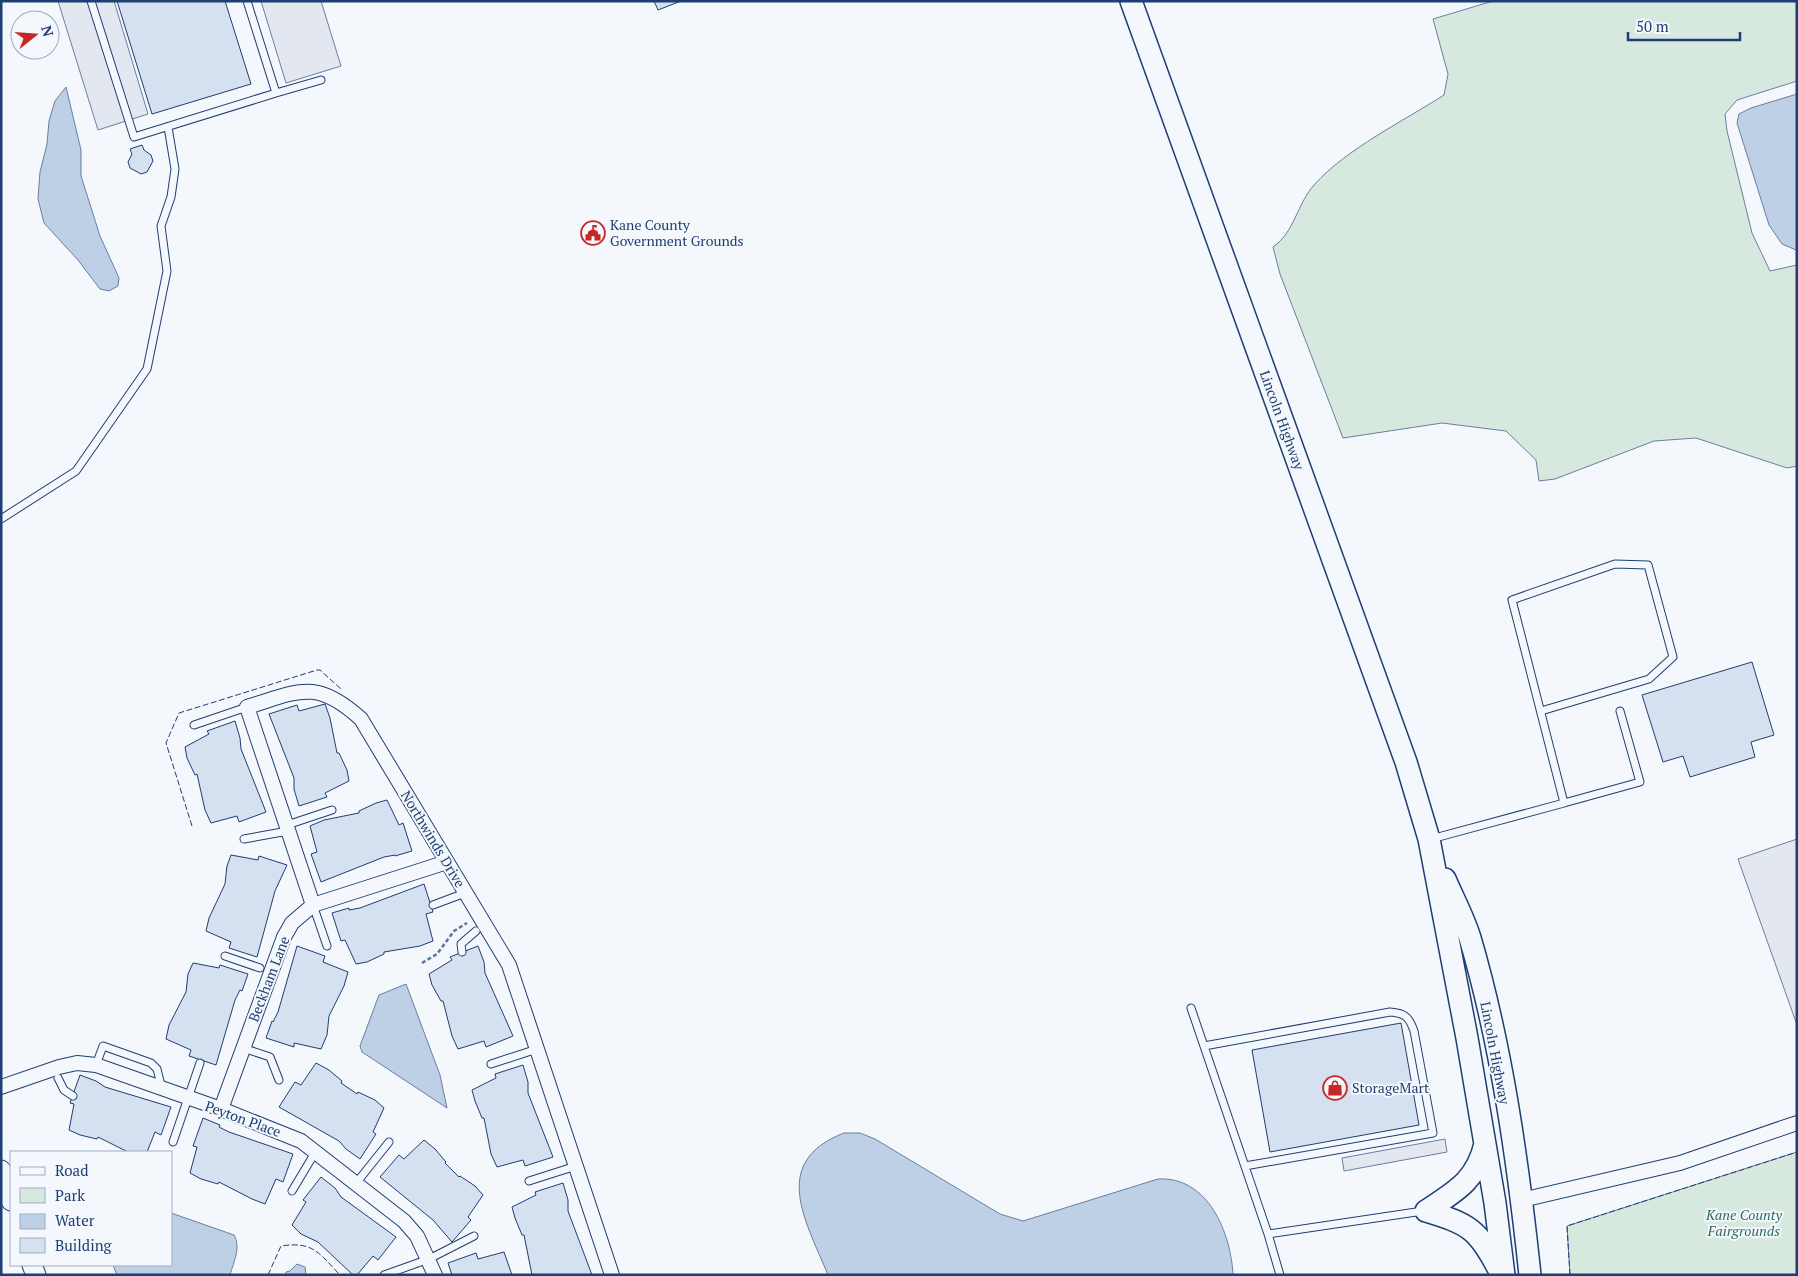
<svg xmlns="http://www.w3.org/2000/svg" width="1798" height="1276" viewBox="0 0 1798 1276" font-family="'PT Serif',serif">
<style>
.green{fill:#d7e8df;stroke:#687fa3}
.parking{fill:#e3e8f0;stroke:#687fa3}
.water{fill:#bed0e5;stroke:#687fa3}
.building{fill:#d5e0f0;stroke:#1d3f73}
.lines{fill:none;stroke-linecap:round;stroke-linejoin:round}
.lane-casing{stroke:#1d3f73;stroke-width:9}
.street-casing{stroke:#1d3f73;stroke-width:16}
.secondary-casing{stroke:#1d3f73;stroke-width:21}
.primary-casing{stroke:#1d3f73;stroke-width:24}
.path{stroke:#5e769c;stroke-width:2.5;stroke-dasharray:4 2.5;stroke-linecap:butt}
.lane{stroke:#f4f7fb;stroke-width:7}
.street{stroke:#f4f7fb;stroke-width:14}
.secondary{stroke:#f4f7fb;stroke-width:19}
.primary{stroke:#f4f7fb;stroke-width:21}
.fence{stroke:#1d3f73;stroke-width:1;stroke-dasharray:6 2.5;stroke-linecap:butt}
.labels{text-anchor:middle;stroke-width:4;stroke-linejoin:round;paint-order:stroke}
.poi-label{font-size:14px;fill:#1d3f73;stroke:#f4f7fb;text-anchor:start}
.street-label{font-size:14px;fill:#1d3f73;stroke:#f4f7fb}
.park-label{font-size:14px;font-style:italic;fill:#2c6c60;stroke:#f4f7fb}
</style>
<rect width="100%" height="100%" fill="#f4f7fb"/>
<path class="green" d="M1493,1H1797V81L1737,100L1725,114L1727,131L1752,233L1770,271L1797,265V466L1787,468L1696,438L1654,441L1555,479L1539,481L1536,460L1506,431L1442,423L1343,438L1280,274L1273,247C1295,232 1297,203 1315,184C1345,150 1405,120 1444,95L1448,74L1433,19Z
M1797,1152V1275H1570L1567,1226Z"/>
<path class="parking" d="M58,1H114L148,114L98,130Z
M261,1H321L341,66L286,83Z
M1797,839V1025L1738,859Z
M1445,1139L1447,1152L1344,1171L1342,1158Z"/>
<path class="water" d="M66,87L81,150V176L100,236L119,278L118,286L109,291L100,289L78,260L44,223L38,199L40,172L47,144L49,121L55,101Z
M1797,94V250H1796L1782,244L1769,225L1737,123L1739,114L1751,108Z
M406,984L440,1075L447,1108L362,1052L360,1046L379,995Z
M844,1133H860L875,1139L1000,1214L1023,1221L1158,1179C1208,1176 1231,1233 1233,1275H828C806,1221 769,1162 844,1133Z
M171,1213L234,1235C241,1247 234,1261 230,1275H117L113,1265H171Z
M297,1264L305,1267L306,1275H286V1272L290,1271Z"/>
<path class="building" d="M117,1H225L251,84L152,114Z
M654,1H681L658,10Z
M142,145L144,150L151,155L153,161L147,172L141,174L130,168L128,162L132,154L130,149Z
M1752,662L1774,735L1751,742L1755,757L1690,777L1683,756L1663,762L1642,695Z
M325,704L330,718L337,753H339L347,770L349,781L325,793L327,797L299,806L294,789V778L269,714L297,705L299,711Z
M235,721L240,738L241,749L266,812L239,822L237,816L211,823L205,810L197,774L195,775L187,758L185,747L209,734L207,731Z
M387,800L399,825L403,823L412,851L395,856V855L384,857L321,882L311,854L317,852L310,826L324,820L359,813V811L376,803Z
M231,855L258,860L259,856L287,865L275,891L257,957L229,948L231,942L206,931L209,918L225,884L227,866Z
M424,884L433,912L426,914L433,941L420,946L384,952V954L367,962L356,964L345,940L341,941L332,913L349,908V910L360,908Z
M297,946L325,956L323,962L348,972L344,986L329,1016L327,1035L321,1049L294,1043V1047L266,1038L272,1021L273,1022L278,1012Z
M478,946L484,962L485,973L513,1036L486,1047L484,1041L458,1049L452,1036L443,1001H441L432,985L429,974L452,960L450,957Z
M193,963L219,968L220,965L248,974L242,991L240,990L235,1000L216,1065L189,1056L191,1050L166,1039L169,1025L186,992L188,974Z
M1401,1023L1419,1125L1270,1152L1252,1050Z
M316,1063L329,1070L342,1081L341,1083L357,1094L358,1092L375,1100L384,1108L373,1132L376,1134L360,1159L346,1149L339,1141L279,1107L295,1082L301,1085Z
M523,1065L528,1082V1093L553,1157L525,1166L523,1160L497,1167L491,1154L484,1118H482L475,1101L472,1090L496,1078L495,1074Z
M80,1075L96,1081L105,1087L171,1107L161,1135L155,1132L147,1152H128L98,1137L97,1139L80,1135L69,1130L74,1104L70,1103Z
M203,1118L220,1125L219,1127L229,1132L293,1154L283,1182L276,1179L265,1204L252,1199L219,1182L218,1184L201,1179L190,1173L197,1147L193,1146Z
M424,1140L435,1149L446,1162L445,1163L459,1177L460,1176L475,1186L483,1195L468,1217L471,1220L452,1242L433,1220L380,1177L399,1155L404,1159Z
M321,1177L335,1188L341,1197L396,1237L378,1260L373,1256L357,1275H353L318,1242L301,1234L292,1225L306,1202L303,1200Z
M563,1183L568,1200V1211L592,1275H532L524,1235H522L515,1218L512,1207L536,1195L535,1192Z
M504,1252L512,1275H452L448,1263L476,1253L478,1259Z"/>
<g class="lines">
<g class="lane-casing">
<path id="lane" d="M91,1L134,137L276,93L247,1
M276,93L321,80
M1,519L76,471L147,369L167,271L161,226L171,197L175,169L168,127
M194,725L247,707
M1564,803L1640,782L1620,711
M287,825L332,810
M244,839L288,831
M1431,839L1564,803L1512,600L1615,564L1648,565L1673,657L1649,679L1541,711
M313,905L327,946
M433,905L465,893
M462,952L461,944L476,931
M225,956L260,968
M1191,1008L1268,1234
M1204,1046L1390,1012C1405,1013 1409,1017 1414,1031L1433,1133L1245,1166
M243,1048L270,1057L279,1080
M491,1064L537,1049
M96,1065L103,1046L151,1063L157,1069L162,1089
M58,1078L64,1090L73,1096
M173,1142L200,1063
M529,1181L576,1166
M357,1182L389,1142
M292,1191L316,1151
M384,1275L429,1259L474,1236
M1280,1275L1268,1234L1423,1211"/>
</g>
<g class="street-casing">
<path id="street" d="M313,905L247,707C299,691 316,678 361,719L509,965L612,1275
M1,1087L59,1067L77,1063L96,1065L221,1109L301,1141L404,1221L417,1236L435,1275
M221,1109L284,937L292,923L313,905L447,862
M1522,1200L1680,1163L1797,1123"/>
</g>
<g class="secondary-casing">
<path id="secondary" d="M1,1170L11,1201
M32,1265L36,1275"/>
</g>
<g class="primary-casing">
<path id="primary" d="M1131,1L1406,762L1429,839L1467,1038L1495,1203L1504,1275
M1445,879C1453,898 1464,918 1470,938C1502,1047 1518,1162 1530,1275
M1426,1211C1469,1224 1478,1229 1499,1270
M1426,1211C1456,1191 1476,1181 1485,1144"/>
</g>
<path class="path" d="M422,963L437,954L454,931L467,923"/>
<use href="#lane" class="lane"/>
<use href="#street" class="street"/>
<use href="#secondary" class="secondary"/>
<use href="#primary" class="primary"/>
<path class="fence" d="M192,826L166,743L179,713L317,670H320L341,689
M268,1275L281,1246C313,1241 319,1253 340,1275
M1570,1275L1567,1226L1797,1152"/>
</g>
<defs>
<g id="civic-ring" transform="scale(1.25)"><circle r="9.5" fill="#f4f7fb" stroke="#c62828" stroke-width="1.5"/><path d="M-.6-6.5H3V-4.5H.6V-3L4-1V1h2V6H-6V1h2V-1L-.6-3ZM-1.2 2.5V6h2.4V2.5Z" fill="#c62828"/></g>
<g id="shop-ring" transform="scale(1.25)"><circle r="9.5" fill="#f4f7fb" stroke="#c62828" stroke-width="1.5"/><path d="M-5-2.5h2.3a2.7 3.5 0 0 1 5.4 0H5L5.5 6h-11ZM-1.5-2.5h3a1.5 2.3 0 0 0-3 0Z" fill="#c62828"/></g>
</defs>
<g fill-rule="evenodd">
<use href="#civic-ring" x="593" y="233"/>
<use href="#shop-ring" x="1335" y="1088"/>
</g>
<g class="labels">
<g class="poi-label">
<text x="610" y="230">Kane County<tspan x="610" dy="16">Government Grounds</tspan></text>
<text x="1352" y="1093">StorageMart</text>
</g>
<g class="street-label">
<text transform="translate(1282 420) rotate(70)" y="5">Lincoln Highway</text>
<text transform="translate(433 839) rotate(59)" y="5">Northwinds Drive</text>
<text transform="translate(269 979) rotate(-69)" y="5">Beckham Lane</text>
<text transform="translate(1495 1053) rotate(79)" y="5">Lincoln Highway</text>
<text transform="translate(243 1119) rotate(20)" y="5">Peyton Place</text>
</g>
<g class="park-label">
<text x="1744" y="1220">Kane County<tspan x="1744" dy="16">Fairgrounds</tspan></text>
</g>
</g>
<rect width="1798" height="1276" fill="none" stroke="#1d3f73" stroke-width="5"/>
<rect x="10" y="1151" width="162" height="115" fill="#f4f7fb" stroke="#9eadc5"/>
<rect x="20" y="1167" width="25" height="8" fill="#f4f7fb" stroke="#9eadc5"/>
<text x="55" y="1176" font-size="15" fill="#1d3f73">Road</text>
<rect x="20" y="1188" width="25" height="15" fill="#d7e8df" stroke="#9eadc5"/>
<text x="55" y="1201" font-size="15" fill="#1d3f73">Park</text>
<rect x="20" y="1214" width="25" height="15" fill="#bed0e5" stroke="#9eadc5"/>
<text x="55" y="1226" font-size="15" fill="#1d3f73">Water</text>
<rect x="20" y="1238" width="25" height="15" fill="#d5e0f0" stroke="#9eadc5"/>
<text x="55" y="1251" font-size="15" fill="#1d3f73">Building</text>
<g transform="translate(35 35) rotate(73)"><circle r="24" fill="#f4f7fb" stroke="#9eadc5"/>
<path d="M0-4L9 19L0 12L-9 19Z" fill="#c62828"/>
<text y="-8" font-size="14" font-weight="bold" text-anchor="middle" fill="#1d3f73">N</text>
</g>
<path d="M1628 32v8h112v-8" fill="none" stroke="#1d3f73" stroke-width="2.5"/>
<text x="1636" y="32" font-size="15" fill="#1d3f73" stroke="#f4f7fb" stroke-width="4" paint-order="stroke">50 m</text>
</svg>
